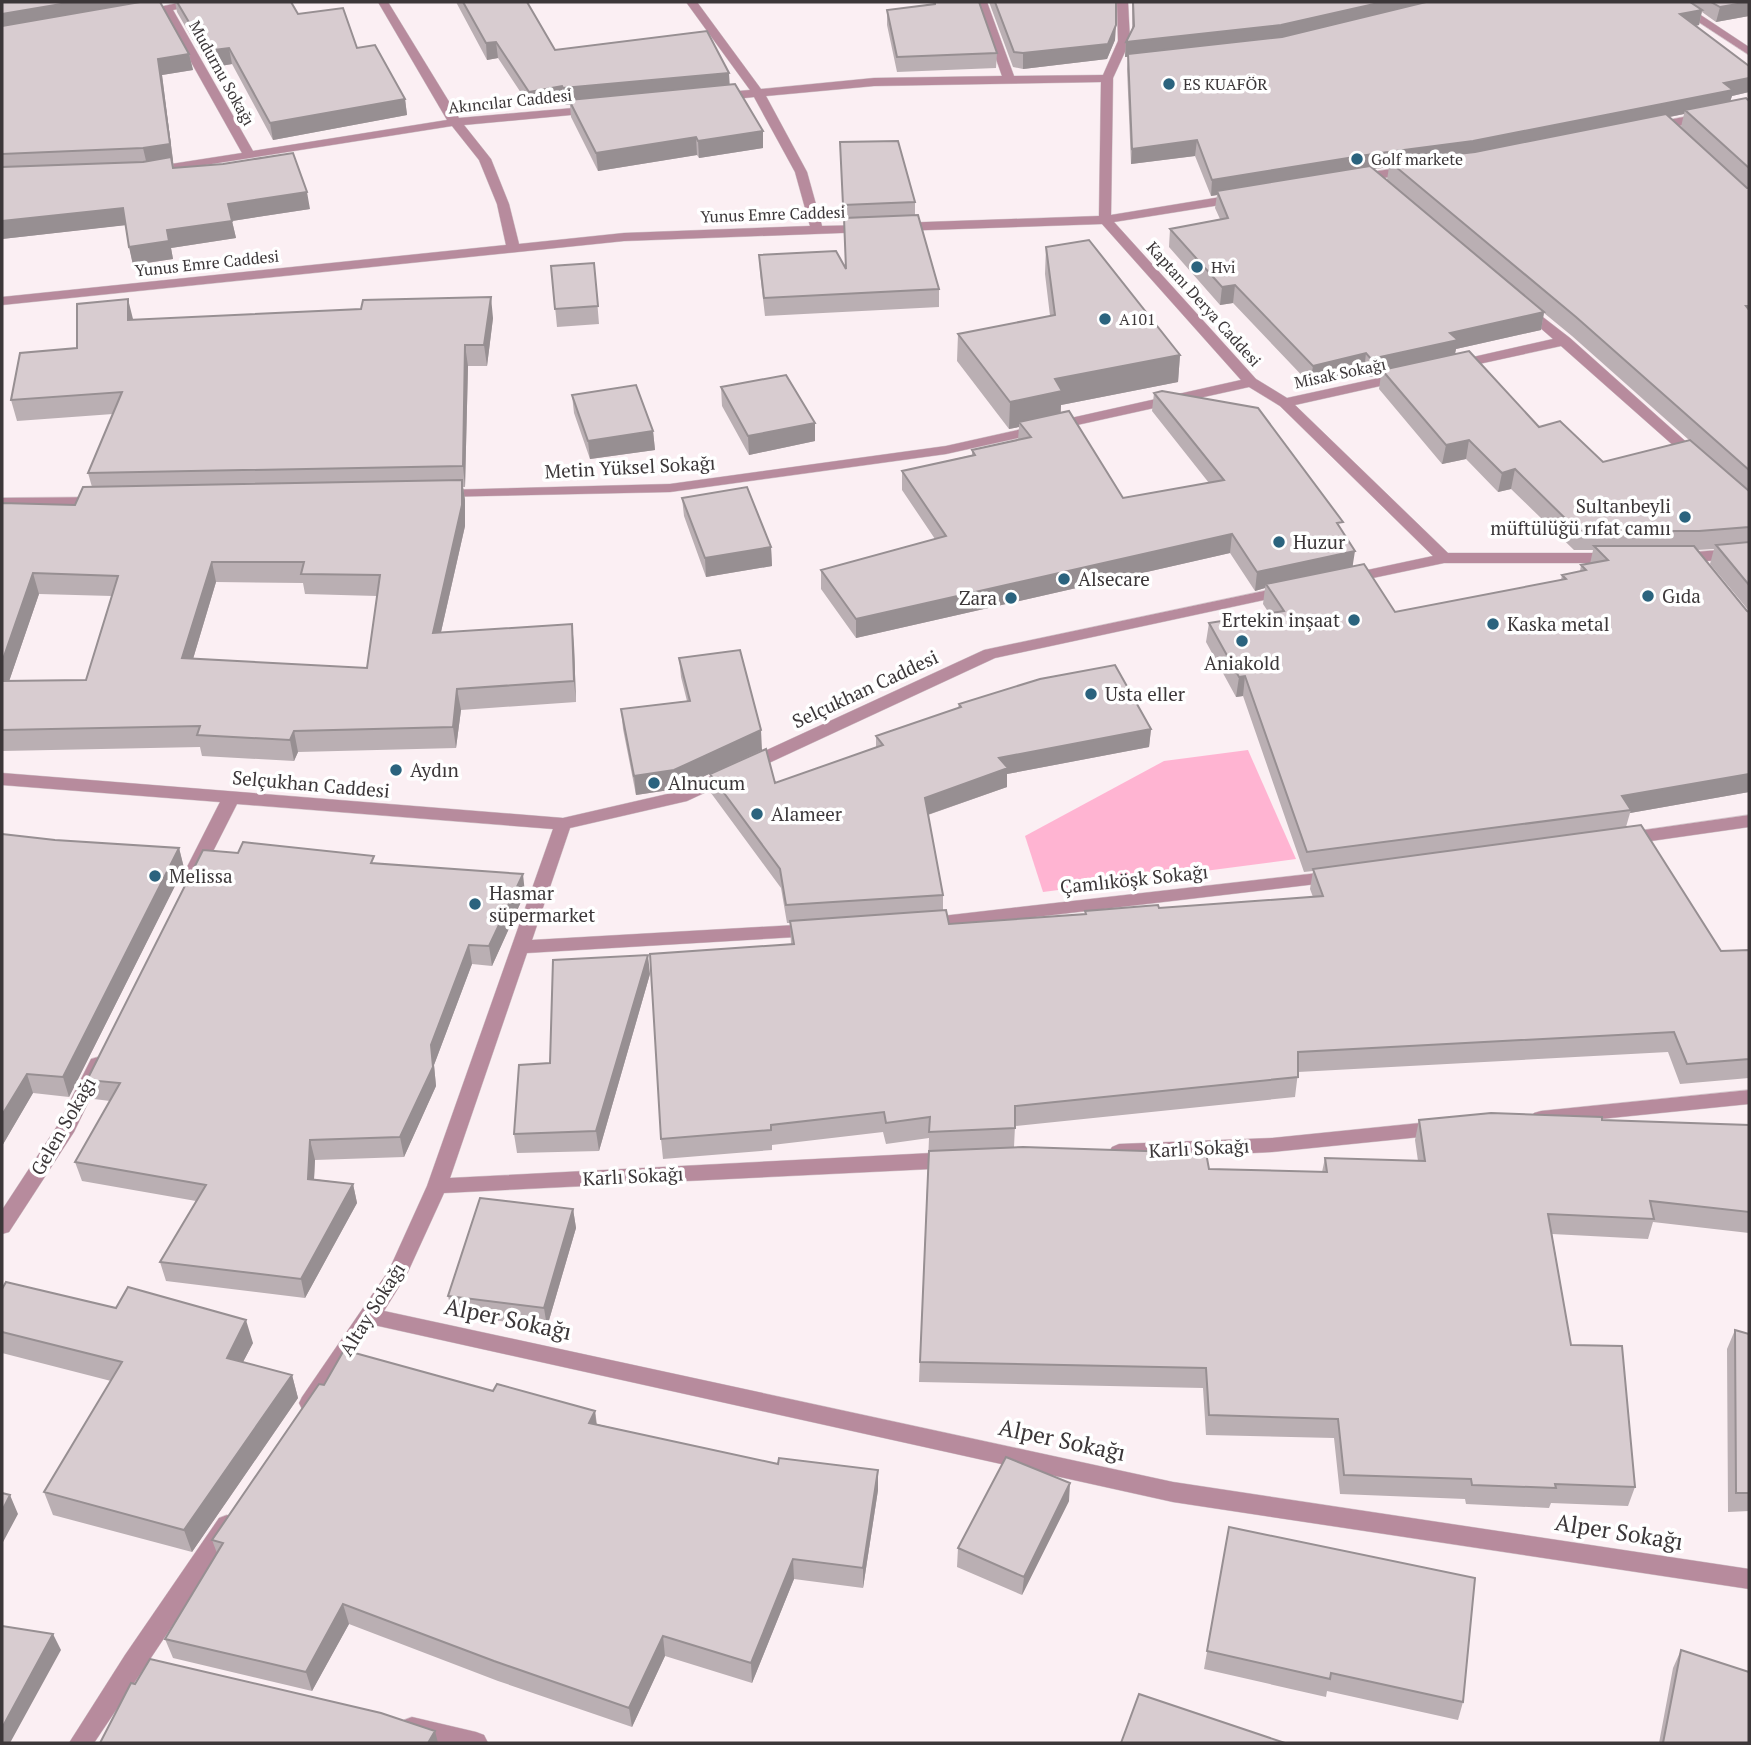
<svg xmlns="http://www.w3.org/2000/svg" width="1751" height="1745" viewBox="0 0 1751 1745" font-family="'PT Serif',serif">
<style>
.green{fill:#ffb4d2}
.lines{fill:none;stroke-linecap:round;stroke-linejoin:round}
.minor-casing{stroke:#d5cace;stroke-width:1}
.minor{fill:#b78b9d;fill-rule:evenodd}
.wall{fill:#baafb3;fill-rule:evenodd}
.shaded-wall{fill:#978f92}
.building{fill:#d8ccd0;stroke:#978f92;stroke-width:2;fill-rule:evenodd}
.poi-dot{fill:#2b637e;stroke:#fff;stroke-width:2.5}
.labels{text-anchor:middle;stroke-width:7;stroke-linejoin:round;paint-order:stroke}
.far-street-label{font-size:16px;fill:#3c3739;stroke:#fff}
.far-poi-label{font-size:16px;fill:#3c3739;stroke:#fff;text-anchor:start}
.street-label{font-size:19px;fill:#3c3739;stroke:#fff}
.poi-label{font-size:19px;fill:#3c3739;stroke:#fff;text-anchor:start}
.near-street-label{font-size:23px;fill:#3c3739;stroke:#fff}
</style>
<rect width="100%" height="100%" fill="#fbeff3"/>
<path class="green" d="M1248,750L1296,859L1043,892L1025,836L1164,761Z"/>
<g class="lines">
<g class="minor-casing">
<path id="minor" d="M182,2H206L173,10L253,151L447,120L378,2H388L459,118L596,106V112L592,113L464,125L491,159L509,204L519,244L624,233L810,226L795,172L754,97L717,101L711,97L717,93L750,90L686,2H697L761,89L874,78L1002,76L976,2H987L1014,76L1103,75L1118,41L1117,2H1128L1130,41L1113,78L1111,215L1239,194L1245,198L1239,202L1114,222L1256,379L1287,398L1402,373L1407,374V380L1295,405L1448,553H1613L1621,558L1613,563H1444L1349,583L1344,581L1341,578L1344,575L1433,556L1280,406L1249,387L946,454L670,492L438,497L436,494L438,491L443,490L670,484L946,446L1241,380L1102,224L898,231L892,227L898,223L1099,216L1101,82L874,86L766,96L807,172L822,226L872,225V231L867,232L624,241L2,305V297L506,245L497,204L479,160L452,126L148,174L146,171L152,167L242,153L163,12L143,15L137,12Z
M1668,2H1681L1749,47V55Z
M1749,104V112L1653,131L1647,127L1653,123Z
M1412,166L1418,170L1416,173L1357,182L1351,178L1357,174Z
M1526,304L1570,338L1702,456L1704,459L1702,462H1692L1561,346L1456,369L1451,368V362L1553,339L1521,311L1519,308Z
M100,497L105,498L107,501L105,504L2,506V498Z
M1749,548V558L1679,563L1671,558L1679,553Z
M1287,586L1295,591L1292,594L995,658L687,801L570,828L532,940L813,924L819,925L822,930L819,935L813,936L527,953L450,1178L951,1152L958,1155L961,1160L958,1165L951,1168L444,1193L407,1274L384,1311L1173,1482L1749,1569V1589L1173,1502L374,1325L318,1409L310,1412L302,1409L299,1403L302,1397L389,1270L427,1186L553,829L237,804L204,869L195,875L186,869L220,802L2,785V773L563,818L676,792L984,650Z
M1749,815V827L1623,845L1614,839L1623,833Z
M1336,871L1342,873L1345,877L1342,881L925,930L919,928L916,924L919,920L925,918Z
M98,1057L105,1059L107,1064L74,1132L9,1232L2,1234V1210L59,1123L91,1059Z
M1749,1090V1104L1541,1125L1534,1123L1531,1118L1534,1113L1541,1111Z
M1440,1121L1447,1123L1450,1128L1447,1133L1440,1135L1272,1152L1119,1160L1112,1157L1109,1152L1112,1147L1119,1144L1272,1138Z
M227,1515L235,1518L238,1525L235,1532L94,1743H69L125,1655L219,1518Z
M412,1717L476,1732L484,1735L488,1743C460,1744 430,1745 404,1736L400,1728L404,1720Z"/>
</g>
<use href="#minor" class="minor"/>
</g>
<path class="wall" d="M2,2H168L161,3L189,54L193,70L162,75L174,168L310,209L232,221L236,238L171,248L173,259L133,265L125,225L2,239Z
M175,2H291L298,14L357,48L405,99L407,115L273,140L232,64L209,68L177,12Z
M456,2H527L555,50L729,73V85L763,131V148L699,158L697,155L598,171L571,117L570,105H565L563,103L531,108L498,58L487,60Z
M933,2H979L997,53L996,68L897,72L887,25V10L933,4Z
M989,2H1116L1115,40L1107,59L1023,69L1013,67Z
M1131,2H1749V16L1716,22L1702,12L1699,25L1696,26L1749,66V92L1732,96L1730,101H1749V792L1630,813L1626,827L1721,951L1749,950V1078L1680,1084L1668,1052L1298,1072L1295,1097L1015,1126L1014,1147L1209,1169L1322,1172L1325,1158L1418,1161L1415,1140L1419,1120H1602L1749,1125V1233L1653,1222L1648,1239L1552,1234L1571,1345L1635,1487L1628,1506L1551,1503L1549,1508L1466,1504L1465,1499L1340,1494L1334,1438L1206,1435L1203,1388L919,1382L929,1138L886,1144L883,1132L772,1145V1150L663,1159L661,1139L791,944L790,923H787L781,888L711,793L710,774L775,783L876,748V736L958,708L959,704L1151,729L1149,747L1007,774V787L928,815L943,895V910L949,924L1085,914V911L1159,908L1313,897L1310,889L1313,871L1304,872L1243,696L1236,697L1206,642L1209,623L1269,613L1263,604L1265,588L1255,591L1230,553L856,638L821,589V570L935,539L902,490V471L972,455V450L1018,440L1019,427L1009,429L957,361L958,334L1050,316L1045,274L1046,247L1180,355L1178,382L1061,405V413L1123,498L1209,483L1152,411L1154,393L1341,530L1353,566L1395,612L1561,580L1562,575L1580,571L1581,565L1590,564L1593,550H1574L1511,489L1498,492L1466,459L1442,464L1379,389L1381,375L1369,377L1364,371L1310,384L1233,303L1220,305L1169,247L1170,229L1220,219L1215,208L1217,195L1211,196L1195,156L1131,164L1127,69L1128,57H1125L1126,42L1132,29V2ZM1684,114L1681,127L1670,117ZM1389,167L1387,180L1374,169ZM1544,313L1572,336L1689,440L1603,462L1539,427L1455,354L1456,349L1541,330ZM1714,549L1710,564L1749,611H1747L1697,550Z
M840,142L915,202V215L939,289V307L765,316L760,273L759,255L846,268Z
M594,263L599,324L557,327L551,266Z
M493,318L487,366H468L465,487H463L465,500V526L441,632L574,645L576,702L461,710L456,748L298,752L294,761L202,756L200,747L2,751V503L75,505L92,487L88,473L113,414L17,421L11,400L77,348L133,320ZM216,582L303,583L305,594L377,596L367,668L193,659ZM39,594L112,596L86,680L9,681Z
M721,387L815,441L749,455L722,406Z
M572,395L653,431L655,450L590,459L574,413Z
M682,498L771,547L772,566L706,577L684,516Z
M679,658L762,750L676,789L636,795L623,729L621,709L687,701L681,677Z
M55,840L179,848L184,868L69,1097L33,1093L2,1146Z
M376,863L525,893L492,966L472,964L434,1065L436,1086L404,1157L315,1160L314,1179L353,1184L357,1203L305,1298L166,1281L160,1262L196,1201L82,1181L75,1162L110,1101L94,1099L87,1080Z
M650,974L599,1151L517,1153L514,1134L550,1063Z
M573,1209L576,1228L547,1327L452,1315L448,1296Z
M2,1289L253,1343L243,1362L292,1375L298,1398L192,1552L53,1515L44,1492L111,1381L2,1353Z
M1735,1330L1749,1334V1511L1728,1512L1727,1349Z
M324,1385L493,1391L595,1411L597,1424L878,1490L863,1588L794,1579L752,1683L665,1656L632,1727L498,1681L349,1624L312,1691L173,1658L165,1639L217,1553L212,1540Z
M1069,1501L1022,1595L957,1567L958,1548Z
M1229,1527L1463,1702L1458,1720L1327,1691L1326,1697L1204,1669Z
M1681,1650L1749,1743H1659L1673,1668Z"/>
<path class="shaded-wall" d="M73,2H168L2,31V14Z
M1383,2H1444L1280,40L1125,57L1126,42Z
M1749,2V16L1716,22L1720,7Z
M1702,10L1699,25L1676,29L1680,14Z
M1116,25L1115,40L1107,59L1023,69V53Z
M496,42L498,58L487,60L486,43Z
M229,48L232,64L209,68L206,51Z
M189,54L193,70L162,75L173,161H172L175,174L147,165L143,148L158,59Z
M729,73L730,89L569,100L570,105H565L563,88Z
M1749,78V92L1732,96L1729,105L1685,110L1684,114L1471,156L1390,162L1389,167L1217,191V195L1211,196L1212,180L1373,154Z
M562,86L563,103L531,108L529,92Z
M405,99L407,115L273,140L270,123Z
M763,131V148L699,158L698,141Z
M696,137L697,155L598,171L596,153Z
M1197,140L1195,156L1131,164L1132,149Z
M307,192L310,209L232,221L236,238L171,248L173,259L133,265L129,247L228,204Z
M123,208L127,225L2,239V221Z
M1235,285L1233,303L1220,305L1222,287Z
M491,297L493,318L487,366L484,345Z
M128,299L133,319V340L128,320Z
M1544,312L1541,330L1456,349L1454,358L1382,370L1381,375L1369,377L1371,359L1450,333Z
M465,345L468,366L465,487L463,466Z
M1366,353L1364,371L1310,384L1313,366Z
M1180,355L1178,382L1061,405L1060,418L1019,422V427L1009,429L1010,402L1055,379Z
M815,423V441L749,455L748,436Z
M653,431L655,450L590,459L588,441Z
M1469,440L1466,459L1442,464L1446,445Z
M1515,469L1511,489L1498,492L1502,473Z
M462,480L465,500V526L436,654L433,633Z
M1232,534L1230,553L856,638V619Z
M771,547L772,566L706,577L705,558Z
M1355,551L1352,570L1266,584L1265,588L1255,591L1257,572Z
M212,562L216,582L187,679L182,658Z
M33,573L39,594L2,702V662Z
M572,624L574,645L576,702L574,681Z
M1245,676L1243,696L1236,697L1239,677Z
M457,689L461,710L456,748L453,727Z
M1151,729L1149,747L1007,774V787L924,816L925,798L999,758Z
M761,730L762,750L676,789L636,795L634,776Z
M294,731L298,752L294,761L290,740Z
M1749,774V792L1630,813L1631,810L1622,796Z
M179,848L184,868L69,1097L63,1077Z
M523,874L525,893L492,966L489,946Z
M469,945L472,964L434,1065L436,1086L404,1157L400,1137L431,1045Z
M648,955L650,974L599,1151L596,1131Z
M27,1074L33,1093L2,1146V1115Z
M310,1140L315,1160L313,1198L308,1179Z
M353,1184L357,1203L305,1298L301,1279Z
M573,1209L576,1228L547,1327L544,1308Z
M246,1320L253,1343L233,1381L227,1358Z
M292,1375L298,1398L192,1552L184,1530Z
M595,1411L597,1432L589,1423Z
M878,1470V1490L863,1588V1568Z
M1070,1483L1069,1501L1022,1595L1024,1577Z
M10,1495L18,1514L2,1544V1511Z
M793,1559L794,1579L752,1683L751,1663Z
M343,1604L349,1624L312,1691L306,1672Z
M53,1634L61,1650L10,1743H2V1728Z
M663,1636L665,1656L632,1727L629,1708Z
M435,1731L438,1743H428Z"/>
<path class="building" d="M2,2H73L2,14Z
M140,2H160L189,54L158,59L170,144L143,148L2,154V26Z
M177,2H291L298,14L343,8L357,48L375,45L405,99L270,123L229,48L206,51Z
M463,2H527L555,50L707,31L729,73L563,88L562,86L529,92L496,42L486,43Z
M935,2H979L997,53L897,57L887,10L935,4Z
M995,2H1116V25L1108,44L1023,53L1014,52Z
M1133,2H1383L1281,25L1126,42L1134,26Z
M1426,2H1690L1702,10L1680,14L1749,66V78L1724,83L1733,90L1473,141L1373,154L1212,180L1197,140L1132,149L1128,54L1282,37Z
M1711,2H1749L1720,7Z
M735,84L763,131L698,141L696,137L596,153L569,100Z
M1746,98L1749,101V168L1685,110Z
M1666,114L1747,188H1749V306H1746L1749,310V470L1576,317L1390,162L1475,152Z
M898,141L915,202L843,205L840,142Z
M293,153L307,192L228,204L232,221L167,230L169,241L129,247L123,208L2,221V167L143,162L171,157L173,168L223,164Z
M1370,166L1544,312L1450,333L1458,340L1371,359L1366,353L1313,366L1235,285L1222,287L1170,229L1228,218L1217,191Z
M918,215L939,289L764,298L759,255L836,251L846,269L844,218Z
M1089,240L1180,355L1055,379L1062,391L1010,402L958,334L1055,315L1046,247Z
M594,263L598,306L555,309L551,266Z
M491,297L484,345H465L463,466L88,473L122,392L11,400L20,353L77,348V304L128,299V320L361,309L363,300Z
M1469,351L1539,427L1560,421L1603,462L1690,440L1749,491V527L1699,531H1578L1515,469L1502,473L1469,440L1446,445L1382,370Z
M786,375L815,423L748,436L721,387Z
M636,385L653,431L588,441L572,395Z
M1162,391L1258,408L1343,522L1337,523L1355,551L1257,572L1232,534L856,619L821,570L946,536L902,471L975,455L972,450L1031,437L1019,422L1069,411L1123,498L1224,480L1154,393Z
M462,480V505L433,633L572,624L574,681L457,689L453,727L294,731L290,740L197,735L200,726L2,730V681L86,680L118,576L33,573L2,662V503L75,505L83,487ZM212,562H304L301,574L380,575L367,668L182,658Z
M747,487L771,547L705,558L682,498Z
M1749,542V585L1716,545Z
M1594,546H1694L1747,611L1749,612V774L1622,796L1631,810L1307,852L1245,676L1239,677L1209,623L1284,611L1266,584L1364,564L1395,612L1566,579L1562,575L1586,570L1581,565L1608,560Z
M740,650L761,730L674,770L634,776L621,709L690,701L679,658Z
M1115,665L1151,729L999,758L1008,768L925,798L943,895L786,905L780,869L710,774L766,749L775,783L883,745L876,736L961,707L959,704L1040,679Z
M1641,825L1721,951L1749,950V1059L1687,1064L1674,1032L1298,1052V1077L1015,1106V1128L929,1132L930,1117L886,1123L884,1112L771,1125V1130L661,1139L650,954L794,944L790,921L946,910L949,924L1086,914L1085,911L1158,905L1159,908L1323,896L1313,869Z
M2,834L55,840L179,848L63,1077L27,1074L2,1115Z
M243,842L374,856L371,863L523,874L489,946L469,945L431,1045L433,1067L400,1137L310,1140L308,1179L353,1184L301,1279L160,1262L206,1185L75,1162L120,1083L87,1080L203,850L238,853Z
M648,955L596,1131L514,1134L519,1065L550,1063L553,960Z
M1491,1113L1602,1117V1120L1749,1125V1212L1650,1201L1654,1219L1548,1214L1571,1345L1622,1346L1635,1487L1555,1484L1556,1488L1472,1485L1471,1479L1344,1475L1338,1419L1209,1415L1206,1368L920,1362L929,1151L1023,1147L1206,1153L1209,1169L1327,1172L1325,1158L1425,1161L1419,1120Z
M480,1198L573,1209L544,1308L448,1296Z
M6,1282L116,1308L128,1287L246,1320L227,1358L292,1375L184,1530L44,1492L122,1362L2,1332V1289Z
M1735,1330L1749,1334V1493H1736Z
M344,1350L493,1391L497,1384L595,1411L589,1423L778,1464L779,1458L878,1470L863,1568L793,1559L751,1663L663,1636L629,1708L494,1661L343,1604L306,1672L165,1639L223,1543L212,1540L319,1384L324,1385Z
M1006,1457L1070,1483L1024,1577L958,1548Z
M2,1493L10,1495L2,1511Z
M1229,1527L1475,1578L1463,1702L1331,1673L1330,1679L1207,1651Z
M2,1626L53,1634L2,1728Z
M1681,1650L1749,1672V1743H1663Z
M150,1659L381,1713L435,1731L428,1743H100L131,1683L135,1684Z
M1139,1694L1285,1743H1121Z"/>
<g class="poi-dot">
<circle cx="1169" cy="84" r="7"/>
<circle cx="1357" cy="159" r="7"/>
<circle cx="1197" cy="267" r="7"/>
<circle cx="1105" cy="319" r="7"/>
<circle cx="1685" cy="517" r="7"/>
<circle cx="1279" cy="542" r="7"/>
<circle cx="1064" cy="579" r="7"/>
<circle cx="1648" cy="596" r="7"/>
<circle cx="1011" cy="598" r="7"/>
<circle cx="1354" cy="620" r="7"/>
<circle cx="1493" cy="624" r="7"/>
<circle cx="1242" cy="641" r="7"/>
<circle cx="1091" cy="694" r="7"/>
<circle cx="396" cy="770" r="7"/>
<circle cx="654" cy="783" r="7"/>
<circle cx="757" cy="814" r="7"/>
<circle cx="155" cy="876" r="7"/>
<circle cx="475" cy="904" r="7"/>
</g>
<g class="labels">
<g class="far-street-label">
<text transform="translate(222 73) rotate(61)" y="6">Mudurnu Sokağı</text>
<text transform="translate(510 101) rotate(-6)" y="6">Akıncılar Caddesi</text>
<text transform="translate(773 214) rotate(-2)" y="6">Yunus Emre Caddesi</text>
<text transform="translate(207 263) rotate(-6)" y="6">Yunus Emre Caddesi</text>
<text transform="translate(1204 304) rotate(48)" y="6">Kaptanı Derya Caddesi</text>
<text transform="translate(1340 373) rotate(-12)" y="6">Misak Sokağı</text>
</g>
<g class="far-poi-label">
<text x="1183" y="90">ES KUAFÖR</text>
<text x="1371" y="165">Golf markete</text>
<text x="1211" y="273">Hvi</text>
<text x="1119" y="325">A101</text>
</g>
<g class="street-label">
<text transform="translate(630 467) rotate(-3)" y="7">Metin Yüksel Sokağı</text>
<text transform="translate(865 689) rotate(-25)" y="7">Selçukhan Caddesi</text>
<text transform="translate(311 784) rotate(5)" y="7">Selçukhan Caddesi</text>
<text transform="translate(1134 879) rotate(-6)" y="7">Çamlıköşk Sokağı</text>
<text transform="translate(63 1126) rotate(-60)" y="7">Gelen Sokağı</text>
<text transform="translate(1199 1148) rotate(-3)" y="7">Karlı Sokağı</text>
<text transform="translate(633 1176) rotate(-3)" y="7">Karlı Sokağı</text>
<text transform="translate(372 1309) rotate(-58)" y="7">Altay Sokağı</text>
</g>
<g class="poi-label">
<text x="1671" y="513" text-anchor="end">Sultanbeyli<tspan x="1671" dy="22">müftülüğü rıfat camıı</tspan></text>
<text x="1293" y="549">Huzur</text>
<text x="1078" y="586">Alsecare</text>
<text x="1662" y="603">Gıda</text>
<text x="997" y="605" text-anchor="end">Zara</text>
<text x="1340" y="627" text-anchor="end">Ertekin inşaat</text>
<text x="1507" y="631">Kaska metal</text>
<text x="1242" y="670" text-anchor="middle">Aniakold</text>
<text x="1105" y="701">Usta eller</text>
<text x="410" y="777">Aydın</text>
<text x="668" y="790">Alnucum</text>
<text x="771" y="821">Alameer</text>
<text x="169" y="883">Melissa</text>
<text x="489" y="900">Hasmar<tspan x="489" dy="22">süpermarket</tspan></text>
</g>
<g class="near-street-label">
<text transform="translate(508 1319) rotate(12)" y="8">Alper Sokağı</text>
<text transform="translate(1062 1440) rotate(12)" y="8">Alper Sokağı</text>
<text transform="translate(1619 1532) rotate(9)" y="8">Alper Sokağı</text>
</g>
</g>
<rect width="1751" height="1745" fill="none" stroke="#3c3739" stroke-width="7"/>
</svg>
